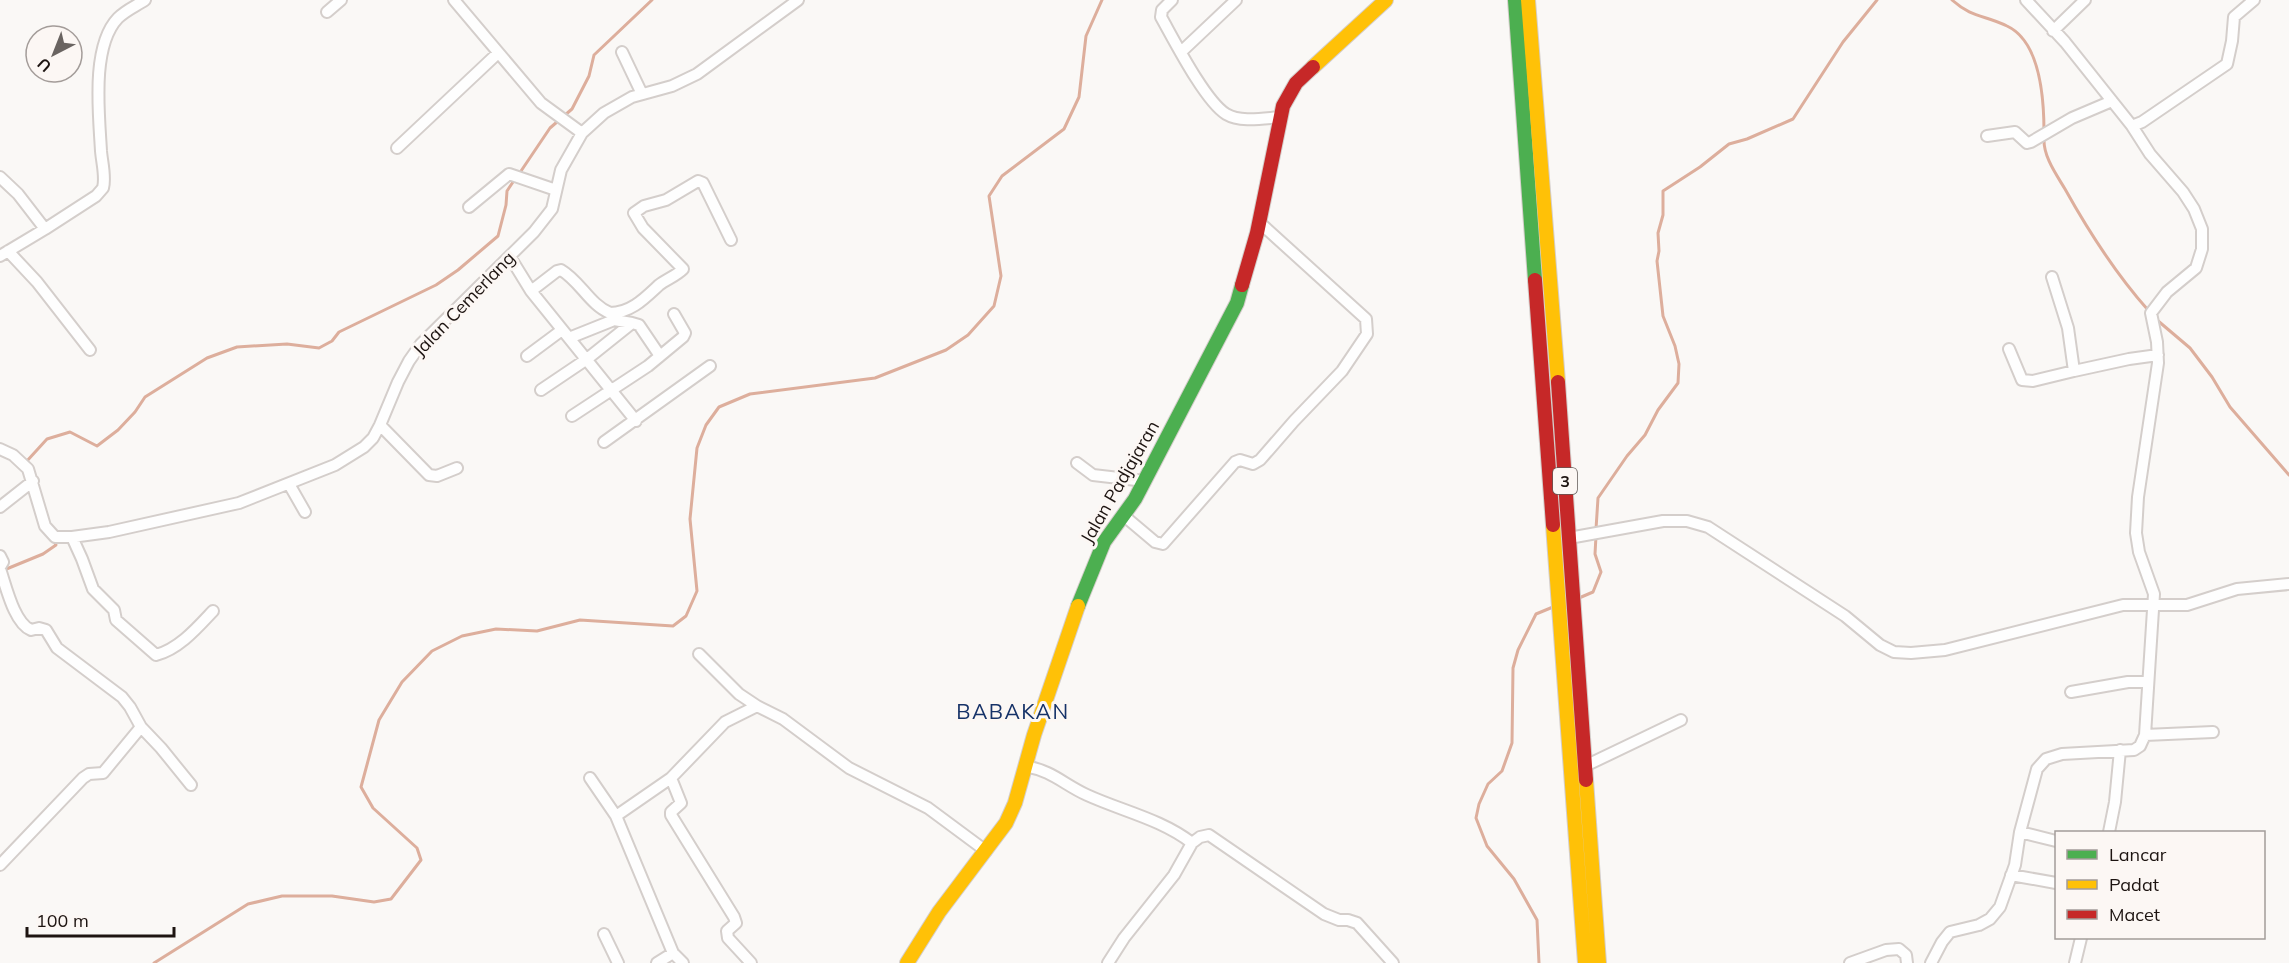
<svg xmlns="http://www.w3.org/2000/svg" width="2289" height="963" viewBox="0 0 2289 963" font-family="Mulish,sans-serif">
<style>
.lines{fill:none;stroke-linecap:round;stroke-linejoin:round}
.stream{stroke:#ddae9c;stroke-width:3}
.street-casing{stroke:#d4cecb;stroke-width:14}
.fast-casing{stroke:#d4cecb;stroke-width:16}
.slow-casing{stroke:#d4cecb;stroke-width:16}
.jam-casing{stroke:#d4cecb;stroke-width:16}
.street{stroke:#fefefe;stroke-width:10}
.fast{stroke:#4caf50;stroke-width:14}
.slow{stroke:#ffc107;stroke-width:14}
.jam{stroke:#c62828;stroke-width:14}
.labels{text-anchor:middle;stroke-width:6;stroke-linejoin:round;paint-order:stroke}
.shield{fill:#fcf7f4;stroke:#605855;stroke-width:1.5}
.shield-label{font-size:16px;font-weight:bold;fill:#1d1411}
.street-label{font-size:18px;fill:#1d1411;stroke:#fcf7f4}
.quarter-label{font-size:21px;letter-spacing:1.5px;fill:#163268;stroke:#fcf7f4}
</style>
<rect width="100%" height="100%" fill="#faf8f6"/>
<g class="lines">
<path class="stream" d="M1952,0C1972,18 1985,15 2007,26C2041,42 2044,99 2044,132
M2044,138C2043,156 2056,174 2065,189C2089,232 2115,273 2148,310
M519,174L550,128L572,109L589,76L594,55L652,0
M2157,320L2190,348L2212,377L2230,407L2289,475
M26,462L47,439L70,432L97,446L118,430L135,412L145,397L207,358L237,347L287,344L319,348L332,341L339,332L436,285L458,270L498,236L506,205L507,191L515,179
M1596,529L1598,498L1627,456L1645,435L1658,410L1678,383L1679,364L1675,346L1663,316L1657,261L1659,251L1658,233L1663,215V191L1700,167L1729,144L1747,139L1793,119L1843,42L1877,0
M4,570L43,554L56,545L53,539
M1579,598L1593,592L1601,572L1595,554L1596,536
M154,963L248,904L282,896H332L374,902L391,899L421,860L417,848L373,808L361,787L379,720L402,682L432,651L462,636L496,629L537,631L580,620L673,626L686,616L697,591L690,519L697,448L706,425L719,407L750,394L875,378L946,350L968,335L994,306L1001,276L989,196L1002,176L1064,129L1079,97L1086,36L1102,0
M1539,963L1537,920L1514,879L1487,846L1476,818L1479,804L1488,784L1502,771L1512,743L1513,668L1518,650L1536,614L1553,607"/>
<g class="street-casing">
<path id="street" d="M454,0L541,103L582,133
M1172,0L1162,10L1161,17C1174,40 1205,101 1226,114C1241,123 1265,118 1281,117
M327,12L341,0
M2053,31L2085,0
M622,52L642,94
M1181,52L1236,0
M2132,126L2142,122L2227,64L2232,41L2234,17L2254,0
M1987,136L2015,132L2027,143L2031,142L2072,118L2112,101
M397,148L498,53
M0,177L18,194L45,229
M469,207L509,174L556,190
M8,251L37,282L90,350
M0,256L45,229L96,196L103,188C106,177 102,163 101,151C99,114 91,46 118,18C126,10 136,6 145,0
M510,257L531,291L636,421
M2052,277L2068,328L2074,371L2129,359L2158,355
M531,291L557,271L561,270C580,281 590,305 610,313C631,313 645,298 659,285C667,279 676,276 683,269L643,228L634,213L644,206L666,200L698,181L703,183L731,240
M569,338L614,320L632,323
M2009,349L2022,380L2033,381L2074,371
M527,356L562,330
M541,390L587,359L632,323L639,325L660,356
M572,416L648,366L683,337L685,333L674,314
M380,425L429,475L437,476L457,468
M604,442L710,366
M0,449L13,455L28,469L45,526L55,537H72L109,532L239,503L335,465L364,447L373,438L380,425L398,382L409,361L421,344L534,232L552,209L561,170L582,133L604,113L632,97L672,86L697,74L798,0
M1077,463L1093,475L1145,481
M289,484L305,512
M0,507L33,481
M1123,515L1155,542L1163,544L1235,462L1240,460L1253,464L1260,460L1294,421L1342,371L1367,334L1366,319L1259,222
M72,537L82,559L93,589L114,610L116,620L156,655C179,649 197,628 213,611
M1569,538L1663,521H1687L1708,527L1845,616L1880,645L1894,652L1911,653L1945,650L2123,605H2187L2237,589L2289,584
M0,556L3,562L0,567
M0,569C6,586 14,623 31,630L39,628L46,630L57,648L122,697L130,707L141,727L161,748L191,785
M699,654L739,694L757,706
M2071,692L2128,682H2148
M2145,735L2213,732
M1025,766C1053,771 1063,784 1087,795C1122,811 1161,819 1192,843L1200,837L1209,835L1324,914L1339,920H1348L1357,923L1393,963
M1585,766L1681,720
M590,778L616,816L673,953L657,963
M671,778L681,803L671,812V815L734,917L736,923L727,931L728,938L751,963
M616,816L671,778L725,722L757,706L783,719L849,768L928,808L986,851
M2020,832L2056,841
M2109,832L2115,802L2120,750
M0,865L83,778L89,774L103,773L141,727
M2011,875L2056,883
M604,934L618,963
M673,953L683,963
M1108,963L1124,938L1174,875L1192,843
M1850,963L1886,950L1899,949L1906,955L1907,963
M1931,963L1942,942L1950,932L1979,925L1990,919L2000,907L2015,865L2020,832L2037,769L2046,759L2062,754L2134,750L2140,746L2145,735L2154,594L2139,552L2136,533L2138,497L2158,363L2157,342L2151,313L2167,292L2196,268L2202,249V229L2194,209L2183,192L2150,154L2132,126L2065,42L2026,0
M2075,963L2081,938"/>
</g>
<g class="fast-casing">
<path id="fast" d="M1515,0L1535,280
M1078,606L1104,542L1135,499L1237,303L1242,285"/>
</g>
<g class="slow-casing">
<path id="slow" d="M1528,0L1558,382
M1313,67L1386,0
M1553,525L1585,963
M1586,780L1599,963
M907,963L939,912L1006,823L1015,803L1034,735L1078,606"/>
</g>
<g class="jam-casing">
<path id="jam" d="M1535,280L1553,525
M1242,285L1257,233L1283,106L1296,83L1313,67
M1558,382L1586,780"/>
</g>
<use href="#street" class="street"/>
<use href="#fast" class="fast"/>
<use href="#slow" class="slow"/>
<use href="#jam" class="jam"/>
</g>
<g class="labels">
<rect class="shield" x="1553" y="468" width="24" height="26" rx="4.5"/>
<g class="shield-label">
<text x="1565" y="487">3</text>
</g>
<g class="street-label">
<text transform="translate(464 304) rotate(-46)" y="6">Jalan Cemerlang</text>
<text transform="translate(1120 482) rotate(-60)" y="6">Jalan Padjajaran</text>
</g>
<g class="quarter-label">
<text x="1013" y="719">BABAKAN</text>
</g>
</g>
<rect x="2055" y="831" width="210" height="108" fill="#fcf7f4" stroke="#a39c99" stroke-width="1.5"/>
<rect x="2067" y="850" width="30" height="9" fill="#4caf50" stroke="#a39c99" stroke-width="1.5"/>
<text x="2109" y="861" font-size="18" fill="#1d1411">Lancar</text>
<rect x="2067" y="880" width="30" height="9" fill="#ffc107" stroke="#a39c99" stroke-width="1.5"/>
<text x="2109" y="891" font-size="18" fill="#1d1411">Padat</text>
<rect x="2067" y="910" width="30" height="9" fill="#c62828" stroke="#a39c99" stroke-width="1.5"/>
<text x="2109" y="921" font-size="18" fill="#1d1411">Macet</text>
<g transform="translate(54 54) rotate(222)"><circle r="28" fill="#fcf7f4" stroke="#a39c99" stroke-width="1.5"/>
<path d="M0-4.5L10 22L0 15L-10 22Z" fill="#6a6461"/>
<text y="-9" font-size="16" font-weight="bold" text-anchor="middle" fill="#1d1411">U</text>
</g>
<path d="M27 927v9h147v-9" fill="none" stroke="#1d1411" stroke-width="3"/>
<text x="36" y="927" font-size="18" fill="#1d1411" stroke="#fcf7f4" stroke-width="4.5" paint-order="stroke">100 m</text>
</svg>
